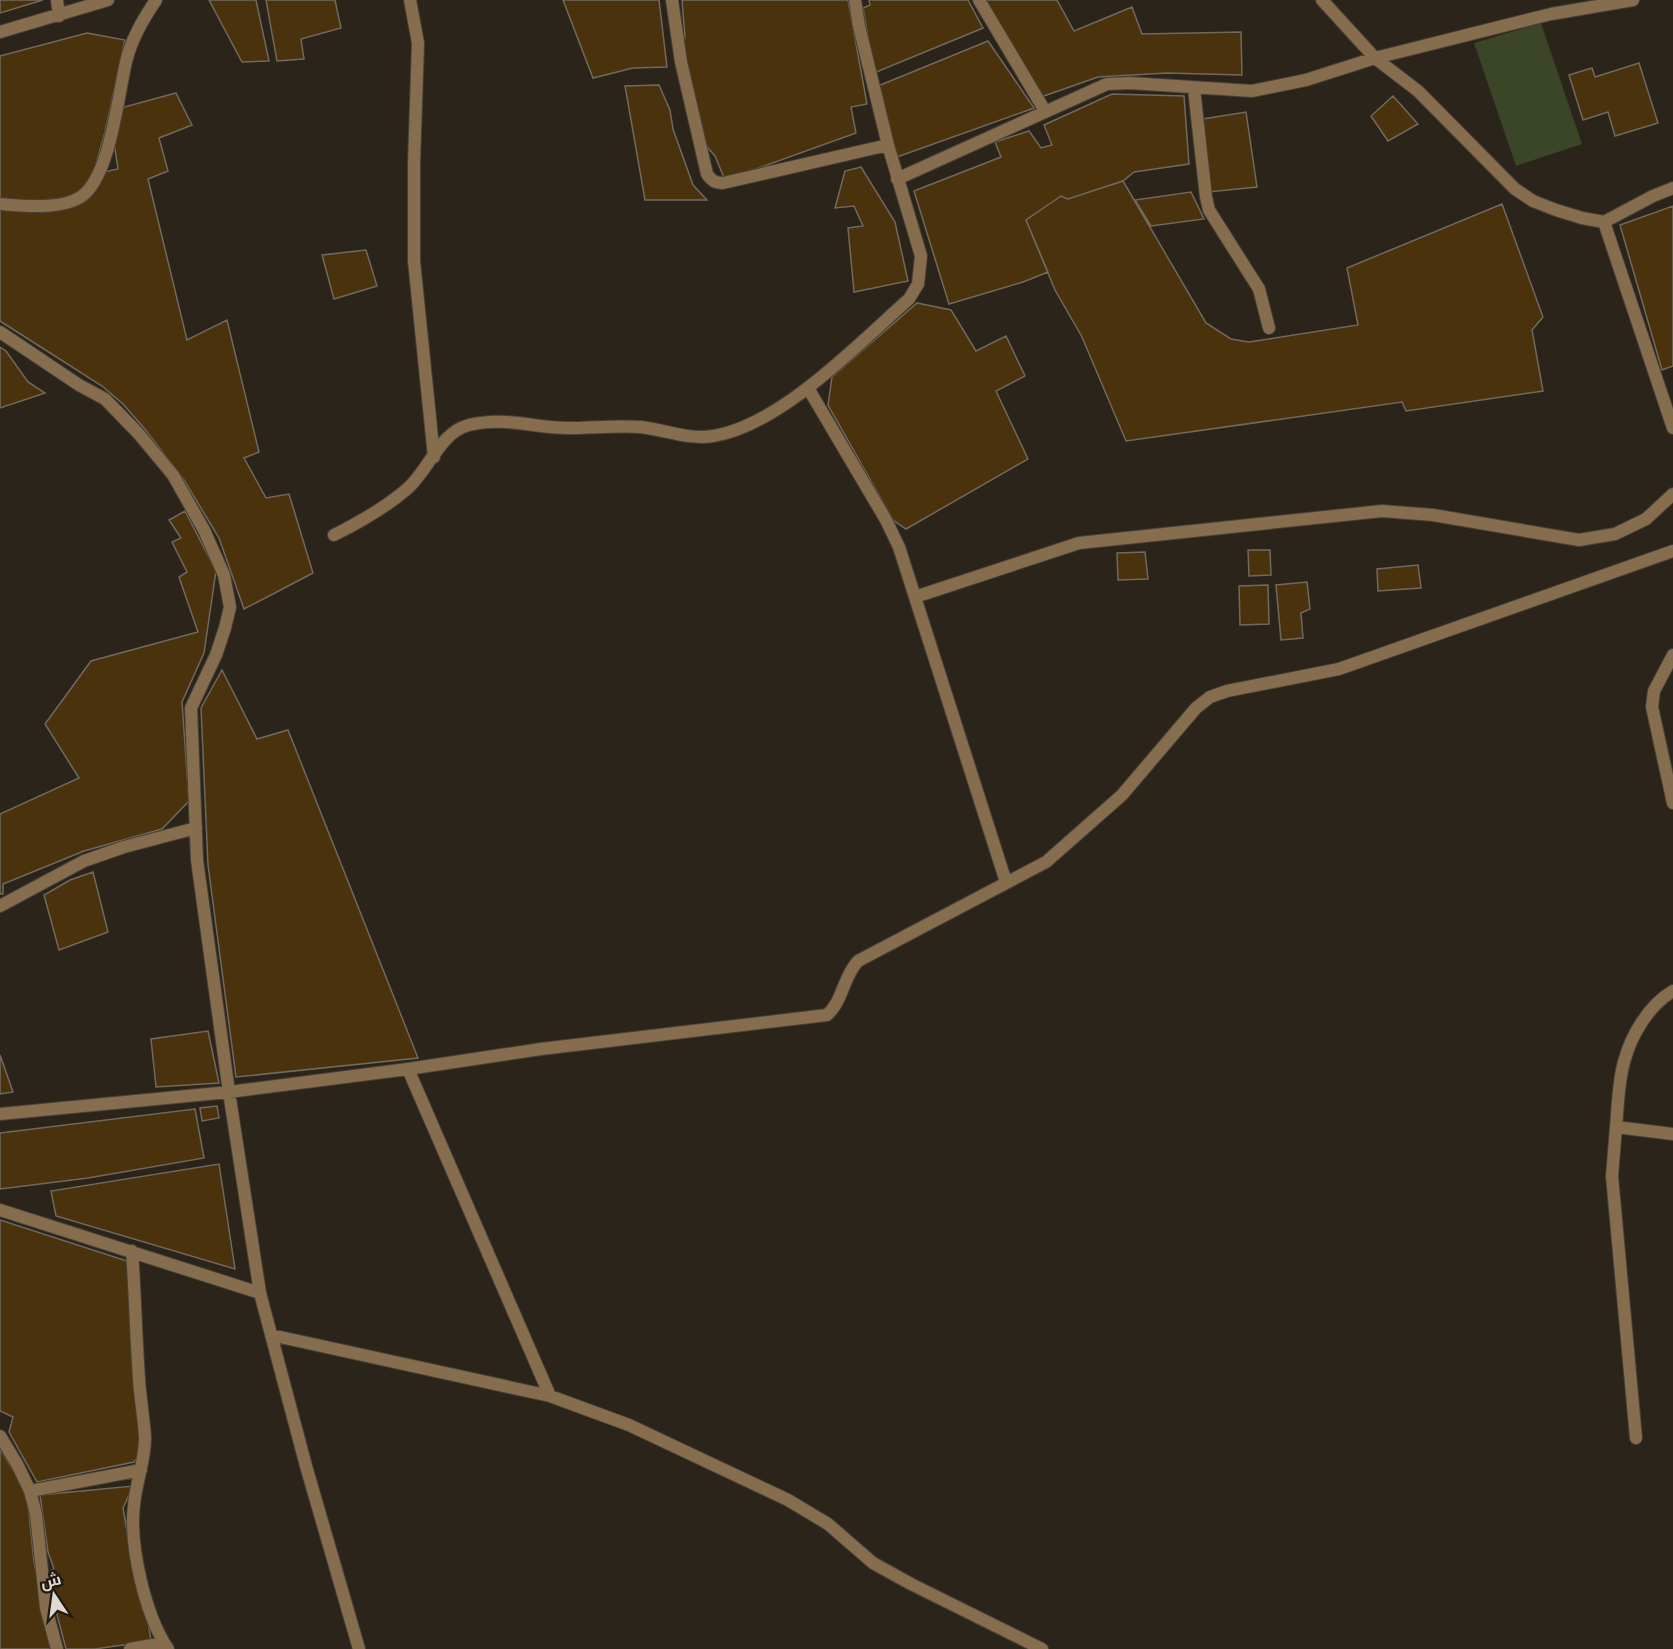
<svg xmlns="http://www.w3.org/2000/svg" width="1673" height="1649" viewBox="0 0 1673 1649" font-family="'Golos Text',Cairo,sans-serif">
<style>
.garden{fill:#3b4527}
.building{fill:#4a330c;stroke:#71695e;stroke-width:1.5}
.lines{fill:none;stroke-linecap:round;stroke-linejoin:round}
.street-casing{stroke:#474138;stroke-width:14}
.street{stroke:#856d4e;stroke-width:12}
</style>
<rect width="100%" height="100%" fill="#2a241a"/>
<path class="garden" d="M1541,23L1582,144L1516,166L1474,43Z"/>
<path class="building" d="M0,0H43L0,13Z
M209,0H256L269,61L242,62Z
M266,0H335L341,28L301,39L304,59L277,61Z
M563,0H659L667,67L633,68L593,78Z
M682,0H848L867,104L851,107L856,133L725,180L715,156L702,141L679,41L685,38Z
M869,0H968L983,28L874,73L863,8L870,5Z
M984,0H1057L1074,31L1132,7L1142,34L1241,32L1242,75L1167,73L1098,77L1041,97Z
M87,33L125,40L105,132L89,189L74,199L0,201V56Z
M988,41L1034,108L897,157L878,86Z
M1639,63L1658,123L1615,136L1608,112L1583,120L1569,75L1592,68L1595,77Z
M659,85L670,110L673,129L693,185L707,200H645L625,86Z
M176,93L192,125L159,138L168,171L148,179L187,340L227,320L259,452L244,458L266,498L289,494L313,573L244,609L219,538L184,480L144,428L123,404L102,386L0,321V207L80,202L104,172L118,169L113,136L124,107Z
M1112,94L1184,96L1189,164L1134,172L1123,181L1068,199L1061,196L1026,220L1048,272L1023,282L949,304L914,191L1001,157L995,142L1029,131L1041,148L1052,145L1044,125Z
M1393,96L1418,124L1388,141L1371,116Z
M1246,112L1257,187L1208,192L1203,119Z
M861,167L895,222L908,281L854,292L848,228L863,226L854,206L835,208L845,171Z
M1123,181L1206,323L1231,339L1249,342L1358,325L1347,268L1502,204L1543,317L1532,330L1543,391L1406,411L1402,402L1126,441L1082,337L1055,290L1026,220L1061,196L1068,199Z
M1191,192L1204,219L1151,226L1135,200Z
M1673,206V366L1662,370L1620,225Z
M366,250L377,286L334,299L322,255Z
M917,303L951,310L976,351L1006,336L1025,376L996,391L1028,459L906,529L893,520L828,405L832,377Z
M0,347L6,351L28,382L45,393L0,408Z
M185,511L216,571L204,653L182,702L189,801L162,829L84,851L3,884V894H0V814L79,778L45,724L91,661L198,632L179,577L187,572L172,542L181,538L169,520Z
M1248,550H1270L1271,575L1249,576Z
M1145,552L1148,579L1118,580L1117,553Z
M1418,565L1421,588L1378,591L1377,569Z
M1307,582L1310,609L1301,613L1303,638L1281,640L1276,585Z
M1268,585L1269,624L1240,625L1239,586Z
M222,670L257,739L288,730L418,1058L236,1077L208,865L201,708Z
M93,872L108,932L59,950L44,895L70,880Z
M208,1031L219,1083L156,1087L151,1039Z
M0,1055L13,1092L0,1094Z
M217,1106L219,1118L202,1121L200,1108Z
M195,1109L204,1158L88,1178L0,1189V1133Z
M219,1164L235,1269L56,1216L51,1191Z
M0,1220L127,1261L141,1452L134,1462L37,1482L9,1432L13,1417L0,1411Z
M0,1449L24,1487L28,1504L34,1562L52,1649H0Z
M133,1486L123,1508L136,1583L147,1614L151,1641L95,1649H66L55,1607L49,1572L54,1569L48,1552L40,1495Z"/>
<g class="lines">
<g class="street-casing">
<path id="street" d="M57,0L59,16
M410,0L418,43L414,163V261L434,457
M672,0L681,62L707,174C712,181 715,183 723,183L888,145
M979,0L1045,111
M1322,0L1375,58L1418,91L1515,189L1533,201L1556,210L1582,218L1604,222L1653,196L1673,188
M0,32L108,0
M1194,89L1206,197L1209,210L1259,289L1269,328
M897,179L1107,84L1130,83L1252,91L1306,80L1375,58L1551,14L1633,0
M0,204C22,206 63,210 82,196C110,176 118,96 126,62C131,39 143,19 156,0
M1604,222L1673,428
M0,332L79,385L105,399L138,433L173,475L204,530L224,575L230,607L225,628L216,655L191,708L197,860L229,1092L260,1293L306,1466L359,1649
M808,388L886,520L899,547L1006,882
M334,535C360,522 385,508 407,489C429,470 440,432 469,425C505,416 533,428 568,428C592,428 618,425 641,427C666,430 688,440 713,436C780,426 859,343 909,299L918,284L921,256L888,145L859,26L855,0
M915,597L1079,543L1382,511L1433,515L1579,540L1615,534L1646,519L1673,494
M1673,655L1654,691L1652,707L1673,803
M0,906L84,861L124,847L196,828
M408,1069L550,1396
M0,1114L229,1092L408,1069L541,1049L827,1015C843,1001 843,977 858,961L1046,862L1122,795L1196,708L1210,697L1227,691L1339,669L1673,551
M1616,1127C1618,1106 1618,1083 1624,1062C1631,1035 1649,1005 1673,991
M0,1210L260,1293
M132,1251C135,1293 136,1336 139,1379C140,1398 144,1418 145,1438C145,1461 136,1482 134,1505C129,1545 145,1615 168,1649
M271,1335L550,1396L629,1425L788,1500L828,1524L873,1563L911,1584L1042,1649
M0,1436L17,1464L30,1491L36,1514L46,1608L57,1649
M1636,1438L1612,1176L1616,1127L1673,1134
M30,1491L141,1470
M130,1649L164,1643"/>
</g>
<use href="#street" class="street"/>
</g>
<g transform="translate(54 1595) rotate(347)" stroke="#211a11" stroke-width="4.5" paint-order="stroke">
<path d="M0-4.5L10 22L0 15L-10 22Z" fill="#ded9d3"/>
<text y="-9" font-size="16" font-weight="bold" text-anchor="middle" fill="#ded9d3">ش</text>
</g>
</svg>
